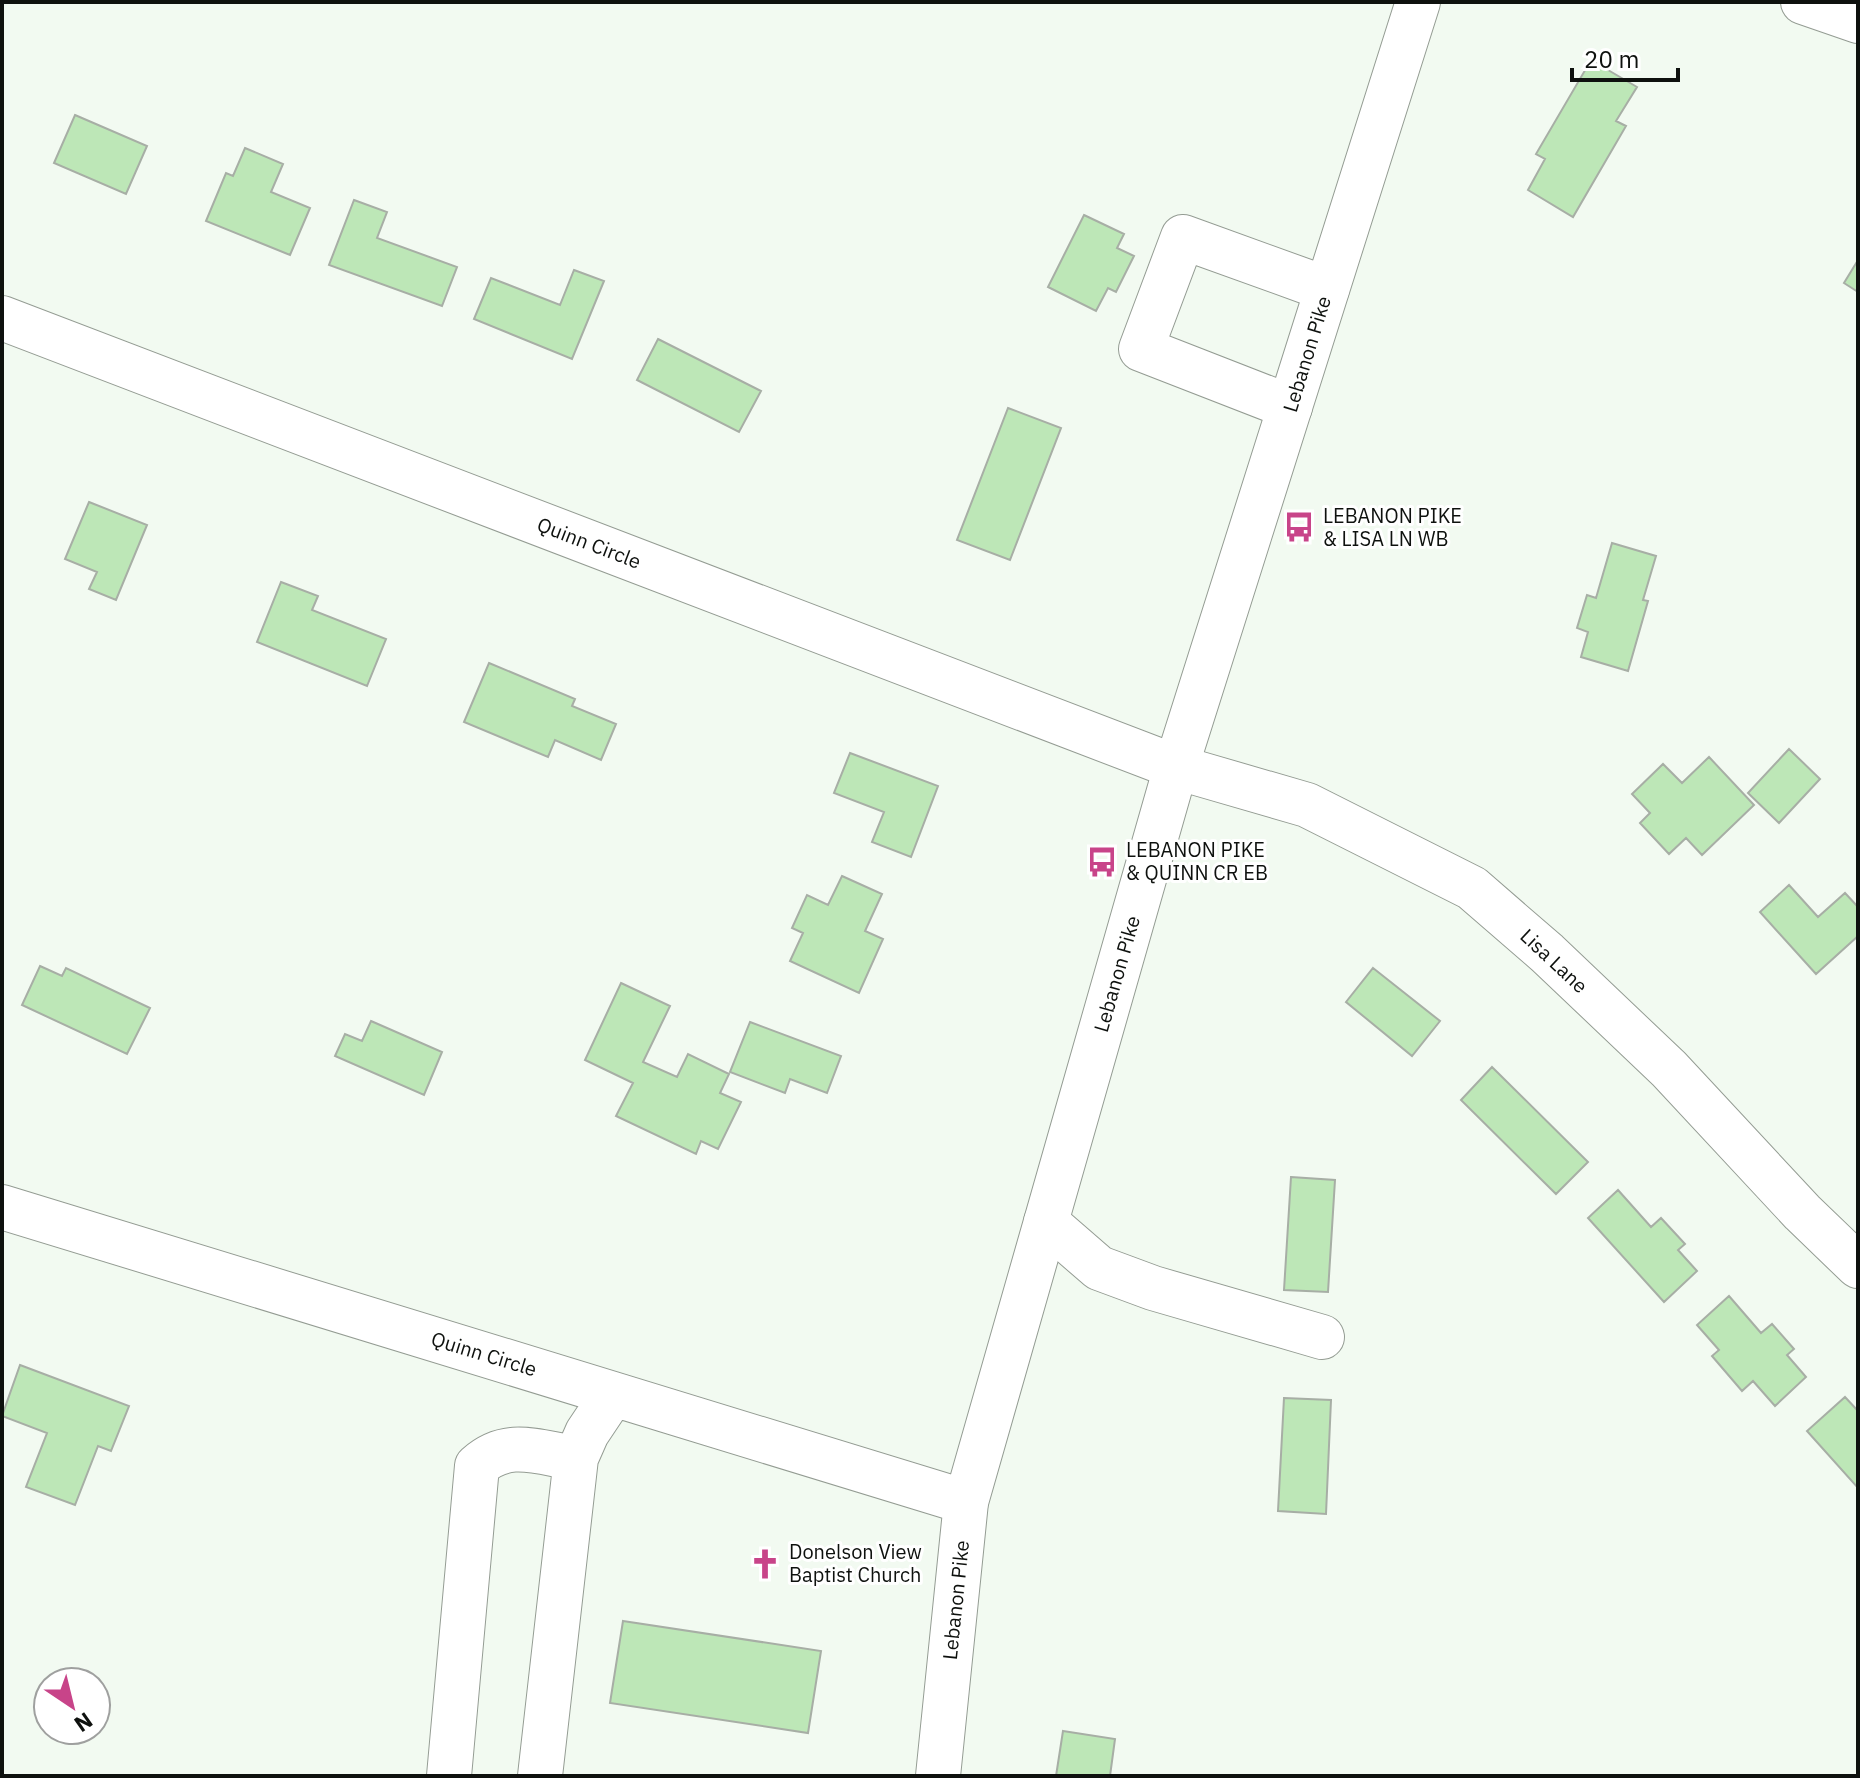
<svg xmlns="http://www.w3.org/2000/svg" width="1860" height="1778" viewBox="0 0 1860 1778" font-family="'IBM Plex Sans',sans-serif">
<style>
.building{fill:#bde7b7;stroke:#a7aea5;stroke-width:2}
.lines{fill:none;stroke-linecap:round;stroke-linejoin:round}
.minor-casing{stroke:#949c93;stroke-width:46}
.major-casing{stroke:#949c93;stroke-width:46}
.minor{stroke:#fff;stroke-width:44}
.major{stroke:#fff;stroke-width:44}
.labels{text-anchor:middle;stroke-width:6;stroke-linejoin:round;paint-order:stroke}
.street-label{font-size:20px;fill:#0e110e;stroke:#fff}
.poi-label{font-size:20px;fill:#0e110e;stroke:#fff;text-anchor:start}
</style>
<rect width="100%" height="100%" fill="#f2faf1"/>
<path class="building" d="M1591,60L1637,87L1616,121L1626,126L1573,217L1528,190L1545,159L1536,154Z
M75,115L147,146L126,194L54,163Z
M245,148L283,164L271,192L310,208L290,255L206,221L226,173L233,176Z
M354,200L387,212L377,238L457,267L442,306L329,265Z
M1084,215L1124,234L1117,248L1134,256L1116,292L1108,288L1096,311L1048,287Z
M1858,260V292L1844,283Z
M574,270L604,281L572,359L474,319L491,278L560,305Z
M658,339L761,391L739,432L637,380Z
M1008,408L1061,428L1010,560L957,540Z
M89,502L147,525L116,600L89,589L97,572L65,559Z
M1612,543L1656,556L1643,600L1648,601L1628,671L1581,657L1588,632L1577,628L1587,595L1596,598Z
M281,582L318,596L312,610L386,639L367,686L257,642Z
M489,663L575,699L572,706L616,724L601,760L555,740L548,757L464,722Z
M1789,749L1820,779L1779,823L1748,793Z
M850,753L938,786L911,857L872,842L884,812L834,793Z
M1709,757L1754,805L1702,855L1686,838L1669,854L1640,823L1650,813L1632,794L1663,764L1682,783Z
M842,876L882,894L865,931L883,939L859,993L790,961L803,933L792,928L807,895L828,905Z
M1789,885L1818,917L1845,893L1858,907V936L1816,974L1760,912Z
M40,966L62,976L66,968L150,1008L127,1054L22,1005Z
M1373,968L1440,1021L1412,1056L1346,1002Z
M621,983L670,1006L643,1062L677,1077L688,1054L729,1074L720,1093L741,1102L718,1149L701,1141L696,1154L616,1116L633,1083L585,1060Z
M371,1021L442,1052L424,1095L335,1056L345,1034L362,1041Z
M750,1022L841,1056L827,1093L790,1079L785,1093L730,1072Z
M1492,1067L1588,1162L1556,1194L1461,1100Z
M1291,1177L1335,1180L1328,1292L1284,1290Z
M1618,1190L1651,1227L1661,1218L1685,1244L1678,1250L1697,1271L1664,1302L1588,1218Z
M1729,1296L1761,1333L1772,1324L1794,1349L1787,1355L1806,1377L1775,1406L1753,1381L1742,1391L1712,1356L1719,1350L1697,1325Z
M20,1365L129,1406L111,1451L98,1446L75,1505L26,1487L47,1433L2,1416Z
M1845,1397L1858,1411V1488L1807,1431Z
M1284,1398L1331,1400L1326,1514L1278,1511Z
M623,1621L821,1651L808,1733L610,1703Z
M1063,1731L1115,1739L1110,1776H1056Z"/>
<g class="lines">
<g class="minor-casing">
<path id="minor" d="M1803,2L1858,21
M2,318L1176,767L1307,805L1472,888L1547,953L1669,1069L1802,1212L1858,1266
M1290,407L1141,349L1183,237L1327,289
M2,1207L966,1502
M1046,1222L1099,1268L1153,1288L1322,1337
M449,1776L477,1466C508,1438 539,1453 576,1458
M540,1776L576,1458L587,1433L613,1394"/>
</g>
<g class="major-casing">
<path id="major" d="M938,1776L966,1502L1176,767L1418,2"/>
</g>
<use href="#minor" class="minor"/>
<use href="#major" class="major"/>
</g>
<defs>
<g id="bus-bare" transform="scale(2.4)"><path d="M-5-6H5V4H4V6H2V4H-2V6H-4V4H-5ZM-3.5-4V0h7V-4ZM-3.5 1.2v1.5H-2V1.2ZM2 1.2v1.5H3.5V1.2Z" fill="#c84489" stroke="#fff" stroke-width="2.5" paint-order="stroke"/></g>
<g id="church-bare" transform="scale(2.4)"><path d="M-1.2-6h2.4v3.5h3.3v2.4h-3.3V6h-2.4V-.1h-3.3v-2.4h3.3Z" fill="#c84489" stroke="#fff" stroke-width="2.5" paint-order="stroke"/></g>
</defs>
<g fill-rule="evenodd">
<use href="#bus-bare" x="1299" y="527"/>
<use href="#bus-bare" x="1102" y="862"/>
<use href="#church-bare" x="765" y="1564"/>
</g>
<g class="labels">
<g class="street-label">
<text transform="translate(1307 354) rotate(-73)" y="7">Lebanon Pike</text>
<text transform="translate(589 543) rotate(21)" y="7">Quinn Circle</text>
<text transform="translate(1554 961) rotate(43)" y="7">Lisa Lane</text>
<text transform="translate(1117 974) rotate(-74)" y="7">Lebanon Pike</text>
<text transform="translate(484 1354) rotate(17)" y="7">Quinn Circle</text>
<text transform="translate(956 1600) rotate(-84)" y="7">Lebanon Pike</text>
</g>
<g class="poi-label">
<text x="1323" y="523">LEBANON PIKE<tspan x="1323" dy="23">&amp; LISA LN WB</tspan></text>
<text x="1126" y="857">LEBANON PIKE<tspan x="1126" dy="23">&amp; QUINN CR EB</tspan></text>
<text x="789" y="1559">Donelson View<tspan x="789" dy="23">Baptist Church</tspan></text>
</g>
</g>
<rect width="1860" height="1778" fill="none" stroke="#0e110e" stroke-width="8"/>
<g transform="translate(72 1706) rotate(145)"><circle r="38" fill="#ffffff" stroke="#9fa09f" stroke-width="2"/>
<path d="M0-6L14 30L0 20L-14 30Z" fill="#c84489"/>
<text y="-12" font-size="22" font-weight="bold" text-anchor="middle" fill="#0e110e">N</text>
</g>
<path d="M1572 68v12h106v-12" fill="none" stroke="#0e110e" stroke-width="4"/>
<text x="1584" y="68" font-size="24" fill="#0e110e" stroke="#ffffff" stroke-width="6" paint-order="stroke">20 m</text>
</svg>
